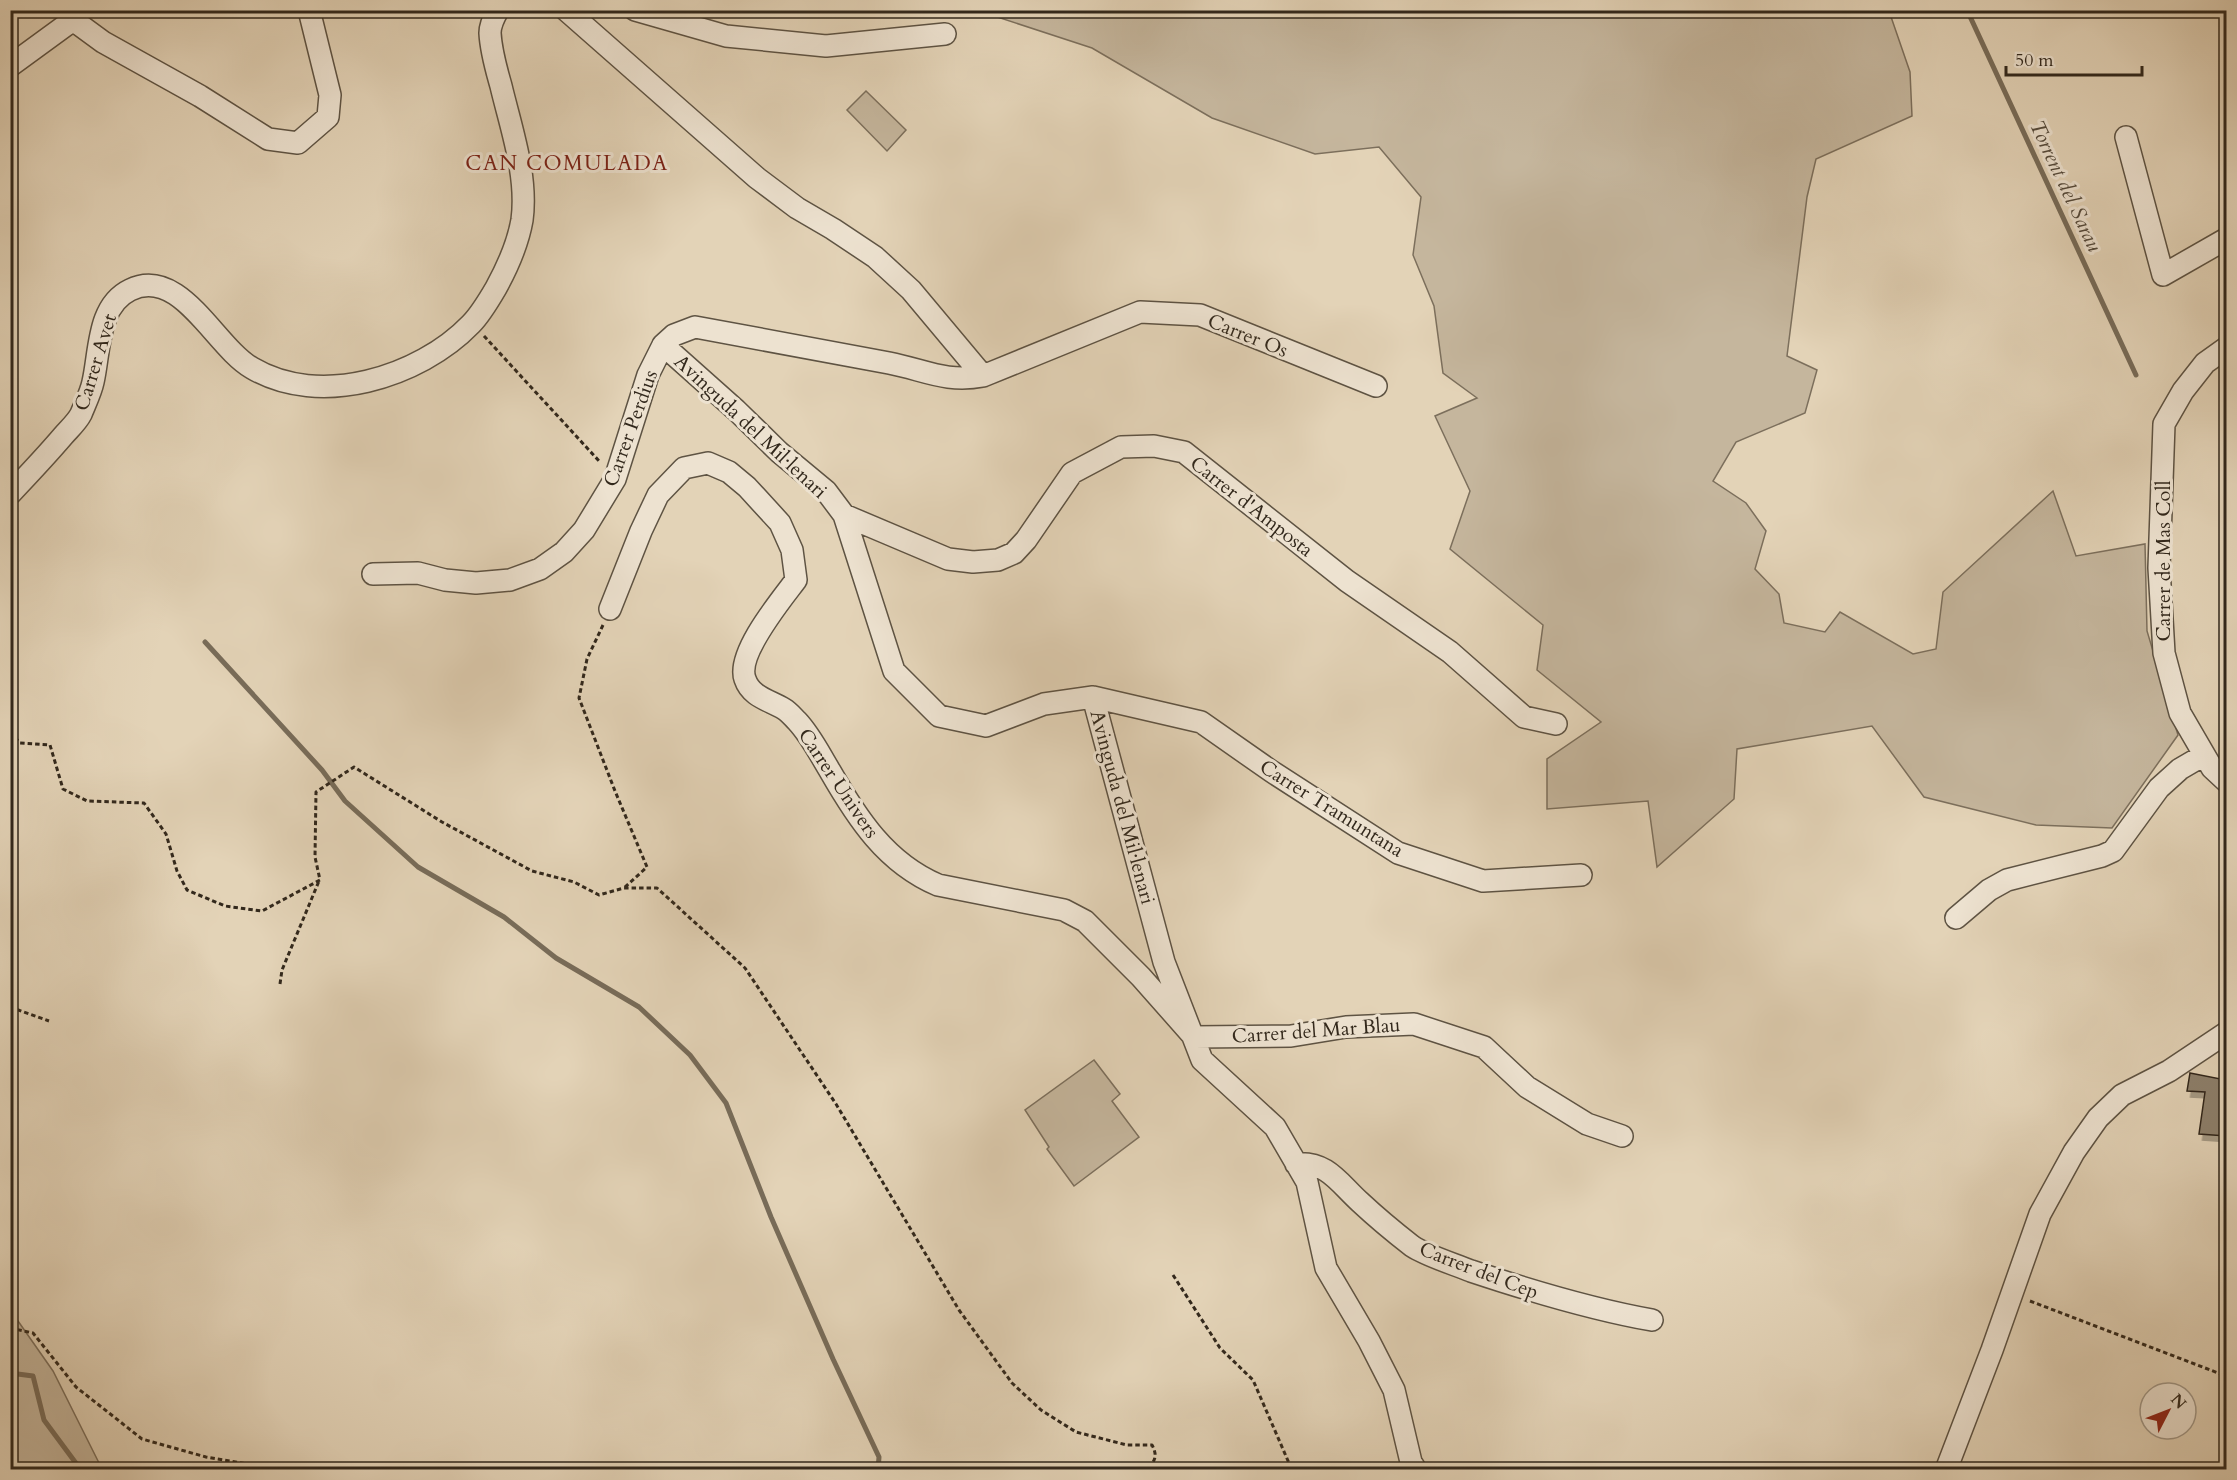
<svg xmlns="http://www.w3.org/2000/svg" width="2237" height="1480" viewBox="0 0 2237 1480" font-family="Cardo,serif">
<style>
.green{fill:#c5b69d;stroke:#7c6f5c;stroke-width:1.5}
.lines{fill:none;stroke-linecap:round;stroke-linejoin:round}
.stream{stroke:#786c59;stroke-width:5}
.building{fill:#8e816d;stroke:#32281c;stroke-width:1.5;filter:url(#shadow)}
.minor-casing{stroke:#5e5343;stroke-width:24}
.path{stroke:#32281c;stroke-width:3;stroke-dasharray:4.5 3;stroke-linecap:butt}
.minor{stroke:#ede2d0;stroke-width:21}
.labels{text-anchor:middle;stroke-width:6;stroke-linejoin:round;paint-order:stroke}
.street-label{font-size:20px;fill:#32281c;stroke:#ede2d0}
.neighbourhood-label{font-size:21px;letter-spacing:1.5px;fill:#7a1f14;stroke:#ede2d0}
.water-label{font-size:21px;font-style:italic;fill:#554a3b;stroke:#ede2d0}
</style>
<defs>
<filter id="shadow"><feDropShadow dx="3.5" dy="6" stdDeviation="0" flood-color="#0004"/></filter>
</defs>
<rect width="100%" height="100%" fill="#e3d3b7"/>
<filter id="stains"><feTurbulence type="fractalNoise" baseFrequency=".00333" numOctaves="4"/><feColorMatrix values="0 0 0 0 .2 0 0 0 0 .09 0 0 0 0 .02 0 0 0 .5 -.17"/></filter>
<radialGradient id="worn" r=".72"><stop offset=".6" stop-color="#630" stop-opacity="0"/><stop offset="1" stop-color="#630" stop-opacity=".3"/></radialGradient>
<path class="green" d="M979,11H1889L1910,72L1912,116L1816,159L1807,197L1787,356L1817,370L1805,413L1736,442L1713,481L1746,503L1766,531L1755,569L1779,594L1784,623L1825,632L1840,612L1913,654L1936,649L1943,592L2053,491L2076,556L2145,544L2147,631L2178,735L2112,828L2036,825L1924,797L1872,726L1737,749L1734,799L1657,867L1648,801L1547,809V759L1601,722L1537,670L1543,625L1450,549L1470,491L1435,416L1477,398L1443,373L1434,306L1413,255L1421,197L1379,147L1315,154L1212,118L1092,48Z
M866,91L906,130L887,151L847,110Z
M1094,1060L1120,1094L1112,1101L1139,1137L1074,1186L1047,1149L1049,1147L1025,1110Z
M11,1311L53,1371L102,1469H11Z"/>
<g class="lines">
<path class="stream" d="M1967,10L2136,375
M205,642L322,770L345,801L418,867L504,917L556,958L639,1007L690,1055L726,1103L771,1217L833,1359L879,1457L878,1470
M10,1373L33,1376L44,1420L81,1470"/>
</g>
<path class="building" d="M2190,1073L2226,1080V1136L2199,1134L2205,1092L2187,1091Z"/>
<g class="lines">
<g class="minor-casing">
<path id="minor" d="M76,10L73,20L103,42L200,96L268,139L298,143L328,117L330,95L309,10
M566,10L757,178L797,208L833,229L875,257L911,290L983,376C946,383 925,370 889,363C825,351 760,339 695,327L674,335L663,345L736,410L779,452L826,491L844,515L894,671L939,716L986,726L1044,704L1093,697L1164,962L1202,1060L1275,1127L1307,1182L1326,1268L1369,1341L1394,1390L1411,1462L1416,1470
M635,10L726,36L826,46L945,34
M10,66L73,20
M2126,137L2163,275L2226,239
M2226,348L2205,363L2183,391L2164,424L2159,568L2164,653L2180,713L2212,768L2226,781
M983,376L1140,312L1200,315L1376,386
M10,494C28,475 46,456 63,436C69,429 77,422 81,414C85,404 91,392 93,382C100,352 97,306 130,290C180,265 215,347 252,368C319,408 419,378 471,324C480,315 489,300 496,288C507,268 518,243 522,220C528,176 511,128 501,86C496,68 491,52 490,33C490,26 494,17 498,10
M844,515L948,559L973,562L998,560L1014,553L1026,540L1072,473L1121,447L1154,446L1184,452L1347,581L1450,652L1524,717L1556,724
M373,574L418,573L445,580L476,583L510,580L540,569L564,552L584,530L615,479L648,375L663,345
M610,609L641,531L658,495L684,468L708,463L729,472L747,487L780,523L792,550L796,580C781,600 736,654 745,679C751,697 769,700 784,709C789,712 793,717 797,721C811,736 819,753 830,771C857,818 886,863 938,885L1064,910L1085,921L1141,977L1194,1037L1291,1036L1346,1027L1414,1024L1484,1047L1527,1087L1587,1124L1622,1136
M1093,697L1201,722L1271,771L1398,853L1483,881L1581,875
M1956,918L1989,890L2007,880L2102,856L2113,851L2159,788L2180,769L2204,755
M1296,1164C1327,1161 1339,1183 1360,1202C1376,1217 1394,1232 1412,1246C1427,1256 1454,1264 1471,1271C1531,1291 1590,1309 1652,1320
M1946,1470L1992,1350L2040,1214L2074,1152L2098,1118L2122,1095L2169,1071L2226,1033"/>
</g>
<path class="path" d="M484,336L600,462
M603,625L587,659L579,698L615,791L647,867L624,888
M10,732L20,743L50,745L63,789L87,801L144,803L166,834L177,871L187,890L225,906L262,911L320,880L315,857L316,792L354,767L442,822L532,871L574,882L599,895L624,888H657L745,968L836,1104L959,1310L1012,1383L1041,1410L1076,1432L1127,1445H1152C1158,1456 1155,1462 1146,1470
M280,984L282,970L319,881
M10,1007L49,1021
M1173,1275L1220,1348L1253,1380L1292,1470
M2030,1301L2226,1376
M10,1328L33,1333L76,1387L142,1439L206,1457L254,1465L265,1470"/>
<use href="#minor" class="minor"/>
</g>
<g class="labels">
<g class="street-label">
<text transform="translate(1248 335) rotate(22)" y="7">Carrer Os</text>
<text transform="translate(95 362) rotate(-73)" y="7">Carrer Avet</text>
<text transform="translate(751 426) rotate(43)" y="7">Avinguda del Mil·lenari</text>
<text transform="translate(630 428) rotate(-70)" y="7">Carrer Perdius</text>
<text transform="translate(1252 506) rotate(38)" y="7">Carrer d'Amposta</text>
<text transform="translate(2163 561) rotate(-90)" y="7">Carrer de Mas Coll</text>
<text transform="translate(839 783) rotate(56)" y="7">Carrer Univers</text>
<text transform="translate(1123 807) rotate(75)" y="7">Avinguda del Mil·lenari</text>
<text transform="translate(1332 808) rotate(32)" y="7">Carrer Tramuntana</text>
<text transform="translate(1316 1030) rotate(-4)" y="7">Carrer del Mar Blau</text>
<text transform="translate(1479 1270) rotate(21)" y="7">Carrer del Cep</text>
</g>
<g class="neighbourhood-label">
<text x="567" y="170">CAN COMULADA</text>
</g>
<g class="water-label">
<text transform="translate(2066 186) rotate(65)" y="7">Torrent del Sarau</text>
</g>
</g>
<rect width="2237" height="1480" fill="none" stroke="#e3d3b7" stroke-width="36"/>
<rect x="12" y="12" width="2213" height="1456" fill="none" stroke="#32281c" stroke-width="3"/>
<rect x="18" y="18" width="2201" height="1444" fill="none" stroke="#32281c" stroke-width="1.5"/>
<g transform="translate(2168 1411) rotate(48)"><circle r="28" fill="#ede2d0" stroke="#a29888" stroke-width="1.5"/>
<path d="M0-4.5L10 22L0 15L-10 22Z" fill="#8f2418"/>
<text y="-9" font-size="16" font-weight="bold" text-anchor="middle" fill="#32281c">N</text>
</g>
<path d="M2006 66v9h136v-9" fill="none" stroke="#32281c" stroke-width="3"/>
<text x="2015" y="66" font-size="18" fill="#32281c" stroke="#ede2d0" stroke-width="4.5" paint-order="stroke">50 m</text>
<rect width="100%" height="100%" filter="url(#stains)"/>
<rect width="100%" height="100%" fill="url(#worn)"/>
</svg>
